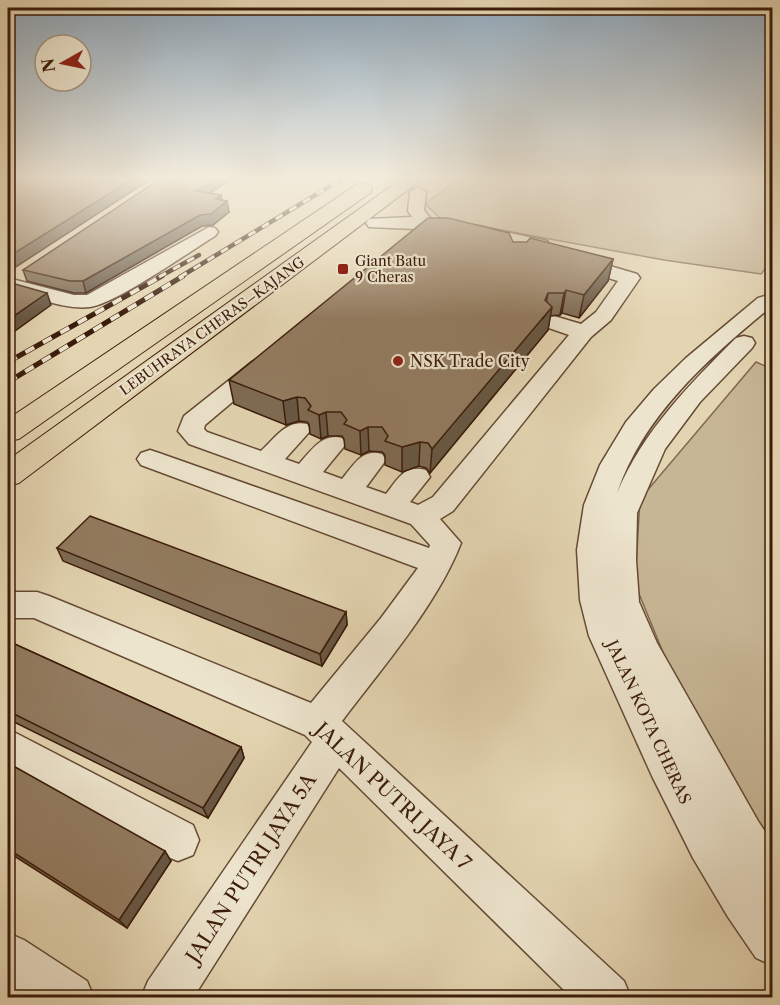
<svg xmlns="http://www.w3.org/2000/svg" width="780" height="1005" viewBox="0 0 780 1005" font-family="'Libre Caslon Text',serif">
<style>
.green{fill:#c7b695;stroke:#816950;stroke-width:1.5}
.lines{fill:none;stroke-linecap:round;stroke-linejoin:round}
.minor-casing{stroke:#654a34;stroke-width:3}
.highway-casing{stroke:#3b1c0a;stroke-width:2}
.minor{fill:#ede4cd;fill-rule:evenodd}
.highway{fill:#e4d5b2;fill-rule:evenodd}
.rail-far1-casing{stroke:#3b1c0a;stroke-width:4.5}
.rail-casing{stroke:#3b1c0a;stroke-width:5}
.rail-far1{stroke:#ede4cd;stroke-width:3;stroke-dasharray:8;stroke-linecap:butt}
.rail{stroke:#ede4cd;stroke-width:4;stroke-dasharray:10;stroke-linecap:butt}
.wall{fill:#7e6b53;stroke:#3b1c0a;stroke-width:1.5}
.shaded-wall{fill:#675744;stroke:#3b1c0a;stroke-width:1.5}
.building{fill:#937c61;stroke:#3b1c0a;stroke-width:1.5}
.poi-dot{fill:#8f2418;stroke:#ede4cd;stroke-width:2}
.labels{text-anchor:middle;stroke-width:4.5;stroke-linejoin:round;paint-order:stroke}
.far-poi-label{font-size:14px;fill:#3b1c0a;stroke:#ede4cd;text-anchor:start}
.far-street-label{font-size:14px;fill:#3b1c0a;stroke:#ede4cd}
.poi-label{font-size:16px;fill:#3b1c0a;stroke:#ede4cd;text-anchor:start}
.street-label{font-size:16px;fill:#3b1c0a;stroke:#ede4cd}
.near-street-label{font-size:20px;fill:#3b1c0a;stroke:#ede4cd}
</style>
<rect width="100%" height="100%" fill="#e4d5b2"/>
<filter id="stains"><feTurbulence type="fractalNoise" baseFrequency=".00333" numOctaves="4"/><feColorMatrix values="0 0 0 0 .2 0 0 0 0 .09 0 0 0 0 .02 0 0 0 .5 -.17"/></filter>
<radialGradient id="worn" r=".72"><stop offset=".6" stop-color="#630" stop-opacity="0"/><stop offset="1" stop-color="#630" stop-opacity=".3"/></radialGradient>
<path class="green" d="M462,177H772V260L761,274L664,260L441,219L425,204Z
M756,362L772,369V845L667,662L635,584L640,499Z"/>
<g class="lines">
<g class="minor-casing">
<path id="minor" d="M418,187L426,192L424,210L431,219L479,226L547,241L550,245C547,257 539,265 525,262L523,258L531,248L438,230L369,227L366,223L369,219L412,217L408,211L410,192Z
M209,227L215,228L218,232L215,236C189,252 115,304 90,307C63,310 33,296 8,290V278L74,295H87Z
M573,255L637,274L640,278L611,320L591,337L453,511L440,519L461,543C437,605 382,668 342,721L624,981L631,998H572L339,768L193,998H141L148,981L312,742L305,735L34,618H8V592H37L49,596L311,703L381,618L418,568L141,465L137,459L141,453L150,450L159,453L429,548L430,545L411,524L189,444L178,431L184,416L252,362L260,360L268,362L272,367L268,372L205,425L204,429L207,432L261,451C275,438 287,419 307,424L311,430L285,459L299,464C312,450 322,433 342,438L346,444L323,472L342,479C354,465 362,448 382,454L386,460L366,487L386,494C398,479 404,464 426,470L430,477L410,502L418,505L433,497L569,335L546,327L543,322L546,317L554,316L581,324L596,312L618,281L566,265L564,261L566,257Z
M772,294V306C709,358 644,414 617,493C643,431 689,385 736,338L744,336L752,338L755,343L752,348L700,402L665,449L637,513L636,560L639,602L657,643L758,821L772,842V901L770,900L772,904V965L756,958L728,917L693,858L652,776L589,636L580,600L577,550L584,505L600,465L626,422L654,389L686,358L758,298Z
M8,729L193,825L199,840L193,855L178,861L163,855L8,767Z
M8,933L24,940L87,981L94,998H28L8,984Z"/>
</g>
<g class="highway-casing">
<path id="highway" d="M404,177H425L19,483L8,486V460Z
M363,183L370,185L372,189L370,193L19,439L8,441V419L356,185Z"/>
</g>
<use href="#minor" class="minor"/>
<use href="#highway" class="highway"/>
<g class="rail-far1-casing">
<path id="rail-far1" d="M159,277L199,255
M180,277L345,177"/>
</g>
<g class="rail-casing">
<path id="rail" d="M8,362L162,276
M8,382L183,276"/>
</g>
<use href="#rail-far1" class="rail-far1"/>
<use href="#rail" class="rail"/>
</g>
<path class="wall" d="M210,194L222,200L229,212L213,225L202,226L86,293H74L27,281L23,270Z
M513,242L613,259L608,281L579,318L562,313L560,315L550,316L548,330L430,473L426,468L419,466L402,472L385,465V455L382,452L369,451L361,455L345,449L344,439L342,436H328L321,439L310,434L309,424L307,422L299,421L286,425L234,404L229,380Z
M57,548L346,612L347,625L322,666L63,561Z
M8,641L241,747L244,758L208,818L8,719Z
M8,763L171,861L127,928L8,852Z"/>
<path class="shaded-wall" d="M136,177H154L8,272V257Z
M217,177H233L198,202L196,191Z
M221,195L223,205L227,201L229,212L213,225L202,226L86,293L83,281L200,215Z
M613,259L608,281L579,318L584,295Z
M566,290L562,313L560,315L564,293Z
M47,293L51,305L8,336V320Z
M548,293L544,317L552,307L548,330L430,473L432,449Z
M297,397L299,421L286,425L283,401Z
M326,412L328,436L321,439L319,415Z
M368,427L369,451L361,455L360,431Z
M420,442L419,466L402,472V447Z
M346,612L347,625L322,666L320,654Z
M241,747L244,758L208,818L203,808Z
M165,851L171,861L127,928L119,920Z"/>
<path class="building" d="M20,177H136L8,257V182Z
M163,177H217L196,191L221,195L216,199L227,201L211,214L200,215L83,281H70L23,270Z
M428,218H448L509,233L513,242H527L530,238L613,259L584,295L566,290L564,293H548L545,300L552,307L432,449L428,443L420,442L402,447L385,441L388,436L382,427H368L360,431L344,424L347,420L341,412H326L319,415L308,410L311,406L305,398L297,397L283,401L229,380Z
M8,282L47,293L8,320Z
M90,516L346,612L320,654L57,548Z
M8,641L241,747L203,808L8,711Z
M8,763L165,851L119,920L8,849Z"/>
<linearGradient id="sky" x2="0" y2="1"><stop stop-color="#8fa8bc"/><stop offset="0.56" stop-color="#f3ecdc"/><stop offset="1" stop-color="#f3ecdc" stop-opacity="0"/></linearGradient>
<rect width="780" height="318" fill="url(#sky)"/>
<g class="poi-dot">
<rect x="337" y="263" width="12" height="12" rx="3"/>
<circle cx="398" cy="361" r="6"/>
</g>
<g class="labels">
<g class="far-poi-label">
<text x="355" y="266">Giant Batu<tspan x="355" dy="16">9 Cheras</tspan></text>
</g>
<g class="far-street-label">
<text transform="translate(212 326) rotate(-36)" y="5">LEBUHRAYA CHERAS–KAJANG</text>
</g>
<g class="poi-label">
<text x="410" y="367">NSK Trade City</text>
</g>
<g class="street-label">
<text transform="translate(649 722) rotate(65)" y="6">JALAN KOTA CHERAS</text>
</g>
<g class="near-street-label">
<text transform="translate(393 796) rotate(43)" y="7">JALAN PUTRI JAYA 7</text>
<text transform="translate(251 868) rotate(-57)" y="7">JALAN PUTRI JAYA 5A</text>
</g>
</g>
<rect width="780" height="1005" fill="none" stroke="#e4d5b2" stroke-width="30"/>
<rect x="9" y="9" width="762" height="987" fill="none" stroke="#3b1c0a" stroke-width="3"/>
<rect x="15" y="15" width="750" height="975" fill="none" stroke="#3b1c0a" stroke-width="1.5"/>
<g transform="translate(63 63) rotate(261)"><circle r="28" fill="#ede4cd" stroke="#a6947f" stroke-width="1.5"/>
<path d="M0-4.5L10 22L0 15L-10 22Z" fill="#8f2418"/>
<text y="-9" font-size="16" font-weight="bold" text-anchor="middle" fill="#3b1c0a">N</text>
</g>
<rect width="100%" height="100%" filter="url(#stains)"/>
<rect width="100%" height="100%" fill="url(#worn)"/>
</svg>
